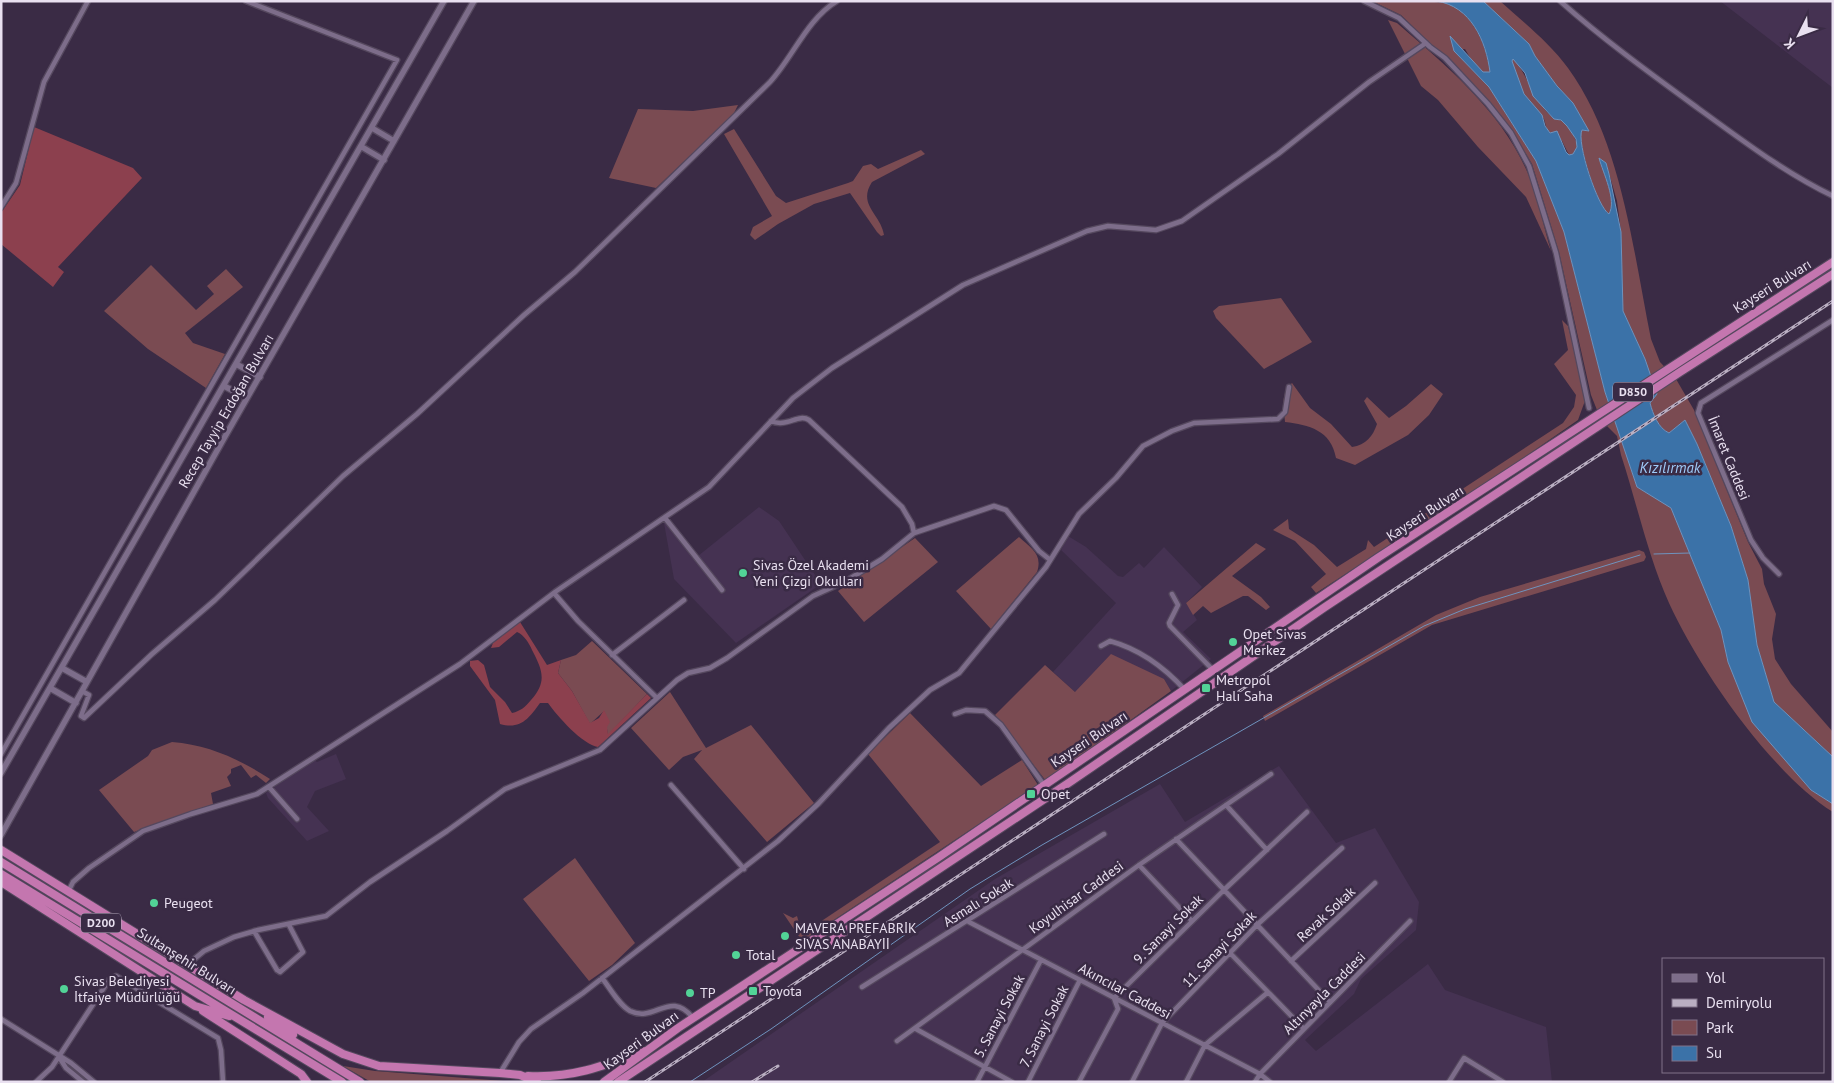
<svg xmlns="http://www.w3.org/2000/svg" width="1834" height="1083" viewBox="0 0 1834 1083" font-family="'PT Sans',sans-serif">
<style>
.built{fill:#453252}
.green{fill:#7a4b52}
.forest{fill:#8c404e}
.water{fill:#3b72a8;stroke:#6f93be;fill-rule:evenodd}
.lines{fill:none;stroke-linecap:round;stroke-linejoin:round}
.stream{stroke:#6f93be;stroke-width:1}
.minor-casing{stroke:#55485e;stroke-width:7}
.tertiary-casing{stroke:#55485e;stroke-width:8}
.trunk-casing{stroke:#55485e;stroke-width:10}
.minor{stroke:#7d6d8a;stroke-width:4.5}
.tertiary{stroke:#7d6d8a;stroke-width:5.5}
.trunk{stroke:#c476af;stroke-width:8}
.rail-casing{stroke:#baafc2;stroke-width:3}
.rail{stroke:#3a2b45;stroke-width:1;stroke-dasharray:4;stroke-linecap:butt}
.poi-dot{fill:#52d397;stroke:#3a2b45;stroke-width:2}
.labels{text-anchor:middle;stroke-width:5;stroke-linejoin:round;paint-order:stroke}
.shield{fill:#3a2b45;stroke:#b4aabd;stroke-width:1}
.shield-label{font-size:12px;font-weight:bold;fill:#e9e0f0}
.street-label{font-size:14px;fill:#e9e0f0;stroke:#3a2b45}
.poi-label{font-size:14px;fill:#e9e0f0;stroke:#3a2b45;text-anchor:start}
.water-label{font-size:15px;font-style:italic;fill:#9fcbf9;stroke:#3a2b45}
</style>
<rect width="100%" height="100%" fill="#3a2b45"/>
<path class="built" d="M1720,1H1833V88Z
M759,507L779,521L821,584L736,643L674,579L664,523L669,520L698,556Z
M1068,536L1086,547L1118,576L1123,577L1139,563L1144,568L1164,547L1202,587L1186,603L1197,620L1183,632L1211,659L1171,691L1164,679L1075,692L1053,672L1116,603L1061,550Z
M336,754L346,779L315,791L307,807L329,831L307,841L268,798L266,793L313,759L317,762Z
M1279,766L1336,843L1375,828L1419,902L1416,930L1361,979L1354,994L1305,1040L1316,1051L1428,964L1445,990L1546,1027L1552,1082H702L995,879L1160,784L1185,822Z"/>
<path class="green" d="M1372,1C1388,1 1437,0 1450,4C1475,17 1486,45 1490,72H1483L1472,61L1465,49L1454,51L1489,87L1536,161L1564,232L1605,392L1637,487L1671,507L1721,630L1728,662L1811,790L1833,804V812C1771,773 1699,669 1669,603C1648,556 1637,504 1621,455L1617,436L1601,420L1591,395L1559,252L1532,164L1513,132L1490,102L1447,56L1432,45L1401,15Z
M1483,1H1500C1523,22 1549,42 1568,68C1622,142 1633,251 1651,339L1660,362L1676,379L1694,410L1748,542L1762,569L1764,584L1776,614L1772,639L1775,659L1791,684L1833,732V757L1774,702L1757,645L1748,580L1731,526L1697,444L1685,420L1669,433C1658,428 1653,414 1650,403L1655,397L1645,359L1623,311L1621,232L1617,201L1606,163L1600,162C1605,175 1616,201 1609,214C1597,207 1581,149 1580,134L1582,130L1589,131L1573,103L1557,86L1535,56L1529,44Z
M1388,20L1397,23C1449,68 1506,115 1531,181C1539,203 1544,228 1551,251L1526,197L1478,147L1438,100L1421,86Z
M1514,59C1530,79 1531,98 1552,117C1555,120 1559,119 1562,121C1569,125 1577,139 1577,147L1573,154L1569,155L1562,141L1547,130L1544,119L1524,94L1511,61Z
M738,105L733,115L656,188L609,178L638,109L693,111Z
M734,129L776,196L786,203L848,183L853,181L863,166L871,164L878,169L921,150L925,154L872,182C857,205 881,214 884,235L881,236L877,232L850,193L814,204L778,224L755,240L750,235L753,227L772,216L724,134Z
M151,265L196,310L214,294L207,286L226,269L243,287L185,333L193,343L225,354L206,388L148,349L104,311Z
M1281,298L1312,342L1264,369L1216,318L1213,311L1219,306Z
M1562,320L1568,326L1586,398L1578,420L1496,477L1316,593L1311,587L1326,574L1295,541L1273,530L1288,519L1289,529L1314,545L1337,567L1366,549L1368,540L1374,547L1563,423L1574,407L1576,395L1554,364L1568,350Z
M1292,383L1310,408L1331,424L1352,447C1366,445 1373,436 1377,424L1364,401L1367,397L1389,418L1406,406L1431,384L1443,394L1429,415L1408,435L1355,465L1336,458C1331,430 1309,425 1285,422C1284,408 1280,393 1292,383Z
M1019,537C1031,548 1043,554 1037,572L991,629L956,591Z
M915,538L938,562L864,622L838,591Z
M1256,543L1266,549L1232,576L1261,597L1270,607L1266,610L1248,596H1243L1211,613L1203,606L1193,615L1186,603Z
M1639,550L1644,552L1646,557L1644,561L1432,625L1265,721L1263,716L1436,615L1480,597Z
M592,641L647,694L608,735L604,711L590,724L572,691L558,673L561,660L576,655Z
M1111,654L1164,679L1171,691L1046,781L995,715L1045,665L1075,692Z
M670,692L706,748L751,725L814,803L767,842L694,759L702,750L683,757L669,770L631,728Z
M910,713L981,786L1022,760L1038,785L802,941L783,913L793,918L797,916L799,923L811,928L940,842L868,754Z
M172,742C209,745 239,759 270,779L266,783L256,775L251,778L241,765L231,769V773L227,777L231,786L211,793L213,804L134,832L99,790L148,756L152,750Z
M575,858L635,943L612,965L589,981L523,899Z
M343,1066L375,1071L518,1082H371Z"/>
<path class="forest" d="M34,127L133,168L142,178L58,267L64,272L53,287L1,244V213L20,185Z
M520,622L547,665L561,660L558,673L572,691L590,723L599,718L604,710L610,722L607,727L608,734L647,694L651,698L598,747C583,745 557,716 548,703H540C529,718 521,730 500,724L495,700L470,666V661L478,660L484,665L490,687L505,702L512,713C521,711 525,707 531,700C547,682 543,671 532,650C529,643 524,635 517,632L499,647L491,648L493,643Z"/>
<path class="water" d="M1436,1H1483L1529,44L1535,56L1557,86L1573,103L1589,131L1582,130C1576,142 1598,208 1609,214C1617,200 1603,173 1599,158L1606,163L1609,174L1621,232L1623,311L1645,359L1657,394L1650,403C1653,414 1658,428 1669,433L1685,420L1697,444L1731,526L1748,580L1757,645L1774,702L1833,757V804L1811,790L1752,722L1728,662L1721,630L1671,508L1637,487L1605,392L1564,232L1536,161L1489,87L1454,51L1450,36L1483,72H1490C1486,41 1471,6 1436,1ZM1513,59L1525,73L1533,96L1554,119L1561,120L1567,126L1576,139L1577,147L1573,154L1569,155L1566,152L1557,131L1550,133L1545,126L1542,115L1524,94L1512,61Z"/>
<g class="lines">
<path class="stream" d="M1654,554L1690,553
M690,1082L771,1029L970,889L1042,845L1424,626L1465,609L1640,555"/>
<g class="minor-casing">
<path id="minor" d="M1364,1L1399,18L1430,47L1445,58L1488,104L1511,133L1529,166L1556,253L1589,408
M1560,1C1604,40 1651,74 1699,109C1742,140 1785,173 1833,196
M1,207L16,183L44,82L88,1
M771,421C787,428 798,413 809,420L902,507L912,524L914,533
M665,518L722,590
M1779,574L1763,558L1751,540L1698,413L1701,403L1833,320
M554,593L578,621L657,698
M1172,594L1178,605L1169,623L1170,626L1213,670
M1101,646L1110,641C1139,649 1165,668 1185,690
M612,655L684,600
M82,691L89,695L81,716L84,718L152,654L215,600L343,476L417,414L524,315L575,272L770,82C793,57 807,19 837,1
M955,714L966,710L985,711L1001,725L1044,785
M1,754L397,60L246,1
M671,785L744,869
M269,787L297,819
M1226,805L1267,850
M1176,839L1330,1002
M1139,865L1192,921
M68,892L73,882L89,868L143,831L191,814L257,794L460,664L555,592L709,487L793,398L832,368L963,285L1087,231L1108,226L1156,230L1182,221L1278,154L1369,82L1426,43
M969,922L1260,1074L1270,1082
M254,931L277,970L280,972L303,952L289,925
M1230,953L1304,1029
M1291,961L1375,883
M187,965L204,951L234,937L258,930L326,916L370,882L447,831L505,789L600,750L677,680L688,673L710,668L727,658L813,596L846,581L882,559L914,533L994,506L1006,510L1039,551L1049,559
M602,978C610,988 619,1005 630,1011C655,1023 670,989 693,1018
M862,987L1104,834
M1,1019L71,1063L94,1082
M916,1029L1012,1082
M897,1041L1139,865L1271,774
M59,1057L66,1068L83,1082
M500,1073L519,1042L531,1029L583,993L778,841L818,804L889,728L930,690L959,673L1046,567L1079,514L1116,478L1143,446L1172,431L1194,423L1278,419L1285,412L1289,387
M36,1082L52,1067L109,980L116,976L218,1038L221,1050L223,1082
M977,1082L1041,960
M1028,1082L1080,980
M1079,1082L1118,1009L1114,998L1225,889L1307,812
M1132,1082L1162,1023L1258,924L1342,848
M1186,1082L1205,1045L1267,993
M1255,1082L1260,1074L1410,921
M1449,1082L1464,1058L1503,1082"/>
</g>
<g class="tertiary-casing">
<path id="tertiary" d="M372,128L394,141
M362,147L384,160
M236,364L260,377
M224,386L247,398
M62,668L87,682
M50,688L76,703
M1,773L444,1
M1,835L223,440L474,1"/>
</g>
<g class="trunk-casing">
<path id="trunk" d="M1,850L244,1000L343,1054L379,1066L500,1073L520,1075L537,1082
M1,862L360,1082
M1,874L342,1082
M1,882L195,1006L229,1016
M203,1011L301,1074L307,1082
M268,1017L293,1035
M528,1076C572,1078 602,1067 642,1051
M604,1082L678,1028L939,857L1379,557L1833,262
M618,1082L1070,782L1325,607L1680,372L1833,274"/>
</g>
<use href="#minor" class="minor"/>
<use href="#tertiary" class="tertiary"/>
<use href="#trunk" class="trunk"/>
<g class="rail-casing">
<path id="rail" d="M645,1082L1833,301
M752,1082L778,1066"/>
</g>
<use href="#rail" class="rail"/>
</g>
<g class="poi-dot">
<circle cx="743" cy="573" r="5"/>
<circle cx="1233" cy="642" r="5"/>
<rect x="1201" y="683" width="10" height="10" rx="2.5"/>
<rect x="1026" y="789" width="10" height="10" rx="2.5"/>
<circle cx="154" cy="903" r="5"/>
<circle cx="785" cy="936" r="5"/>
<circle cx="736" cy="955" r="5"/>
<circle cx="64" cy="989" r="5"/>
<rect x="748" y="986" width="10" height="10" rx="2.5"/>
<circle cx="690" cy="993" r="5"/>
</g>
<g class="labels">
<g class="shield">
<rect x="1613" y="382.5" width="40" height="19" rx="4"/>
<rect x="81" y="913.5" width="40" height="19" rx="4"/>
</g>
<g class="shield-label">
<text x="1633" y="396">D850</text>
<text x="101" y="927">D200</text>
</g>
<g class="street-label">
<text transform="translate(1772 286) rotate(-32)" y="5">Kayseri Bulvarı</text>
<text transform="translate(226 411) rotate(-60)" y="5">Recep Tayyip Erdoğan Bulvarı</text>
<text transform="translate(1729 458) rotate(68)" y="5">İmaret Caddesi</text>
<text transform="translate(1425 513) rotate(-33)" y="5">Kayseri Bulvarı</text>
<text transform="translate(1089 739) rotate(-34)" y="5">Kayseri Bulvarı</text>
<text transform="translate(1076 897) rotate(-36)" y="5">Koyulhisar Caddesi</text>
<text transform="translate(978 902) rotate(-32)" y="5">Asmalı Sokak</text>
<text transform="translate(1326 914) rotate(-43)" y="5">Revak Sokak</text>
<text transform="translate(1168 929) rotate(-45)" y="5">9. Sanayi Sokak</text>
<text transform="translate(1219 949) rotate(-46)" y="5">11. Sanayi Sokak</text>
<text transform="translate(187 961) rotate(32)" y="5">Sultanşehir Bulvarı</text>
<text transform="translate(1125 991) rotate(28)" y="5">Akıncılar Caddesi</text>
<text transform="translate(1324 993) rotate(-45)" y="5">Altınyayla Caddesi</text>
<text transform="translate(999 1016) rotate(-62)" y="5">5. Sanayi Sokak</text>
<text transform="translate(1044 1026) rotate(-63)" y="5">7. Sanayi Sokak</text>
<text transform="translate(641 1040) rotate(-36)" y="5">Kayseri Bulvarı</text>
</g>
<g class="poi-label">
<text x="753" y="570">Sivas Özel Akademi<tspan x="753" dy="16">Yeni Çizgi Okulları</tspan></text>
<text x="1243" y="639">Opet Sivas<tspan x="1243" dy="16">Merkez</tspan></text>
<text x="1216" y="685">Metropol<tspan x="1216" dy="16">Halı Saha</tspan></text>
<text x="1041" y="799">Opet</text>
<text x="164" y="908">Peugeot</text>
<text x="795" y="933">MAVERA PREFABRİK<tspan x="795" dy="16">SİVAS ANABAYİİ</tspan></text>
<text x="746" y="960">Total</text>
<text x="74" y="986">Sivas Belediyesi<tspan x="74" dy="16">İtfaiye Müdürlüğü</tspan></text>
<text x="763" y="996">Toyota</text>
<text x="700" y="998">TP</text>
</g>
<g class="water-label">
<text x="1670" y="473">Kızılırmak</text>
</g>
</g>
<rect width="1834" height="1083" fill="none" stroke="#e9e0f0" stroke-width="5"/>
<rect x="1662" y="958" width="162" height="115" fill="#3a2b45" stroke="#807389"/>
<rect x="1672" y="974" width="25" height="8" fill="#7d6d8a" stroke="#807389"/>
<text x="1706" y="983" font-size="15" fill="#e9e0f0">Yol</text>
<rect x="1672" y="999" width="25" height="8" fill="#baafc2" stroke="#807389"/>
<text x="1706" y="1008" font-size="15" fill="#e9e0f0">Demiryolu</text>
<rect x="1672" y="1020" width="25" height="15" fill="#7a4b52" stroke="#807389"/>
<text x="1706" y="1033" font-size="15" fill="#e9e0f0">Park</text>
<rect x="1672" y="1046" width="25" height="15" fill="#3b72a8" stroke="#807389"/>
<text x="1706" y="1058" font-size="15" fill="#e9e0f0">Su</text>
<g transform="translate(1799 35) rotate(228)" stroke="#3a2b45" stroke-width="4" paint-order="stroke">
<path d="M0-4L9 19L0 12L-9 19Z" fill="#e9e0f0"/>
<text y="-8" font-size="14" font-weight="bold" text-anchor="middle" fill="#e9e0f0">K</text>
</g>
</svg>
